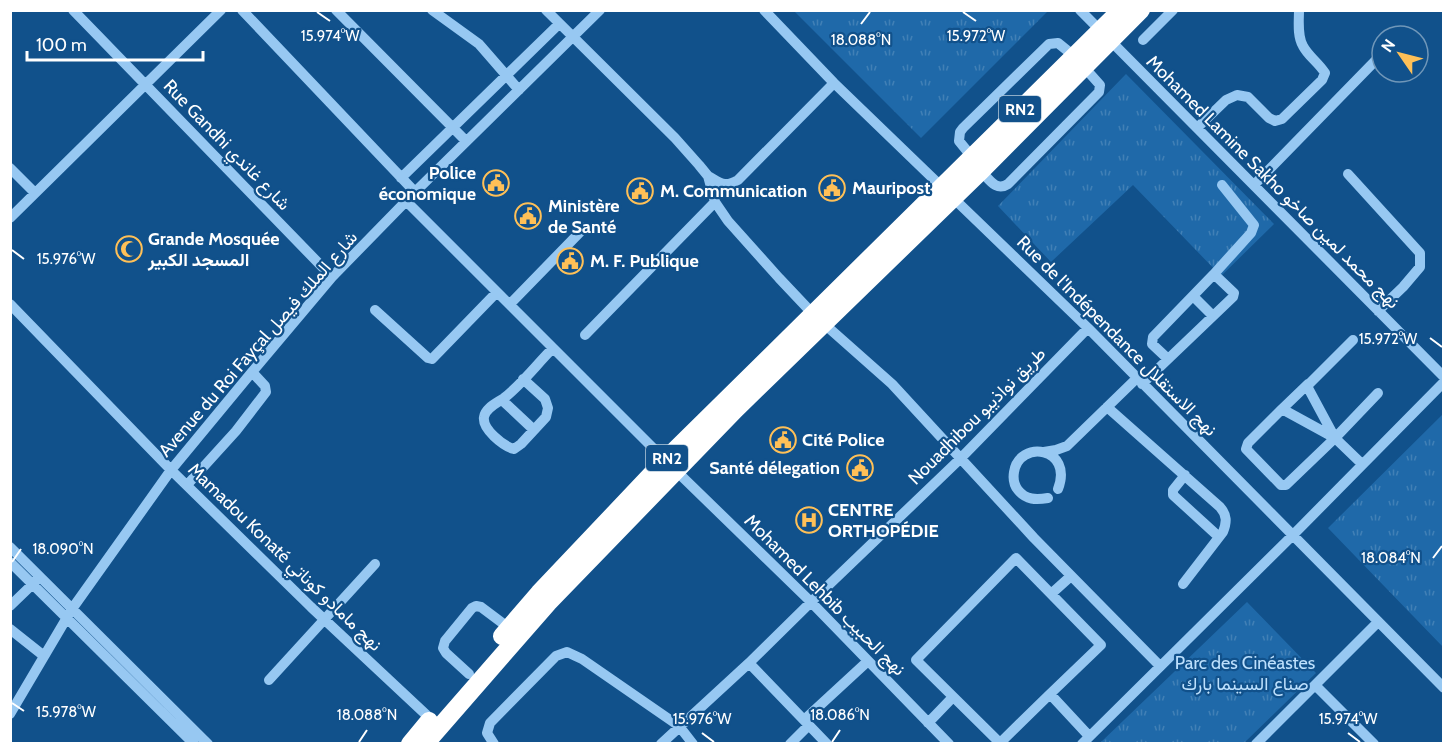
<svg xmlns="http://www.w3.org/2000/svg" width="1454" height="754" viewBox="0 0 1454 754" font-family="Cabin,Vazirmatn,sans-serif">
<style>
.park{fill:url(#park-tufts)}
.lines{fill:none;stroke-linecap:round;stroke-linejoin:round}
.minor{stroke:#97c8f2;stroke-width:10}
.highway{stroke:#fff;stroke-width:18}
.ticks{fill:none;stroke:#fff;stroke-width:2}
.labels{text-anchor:middle;stroke-width:4.5;stroke-linejoin:round;paint-order:stroke}
.shield{fill:#11518b;stroke:#b8cbdc;stroke-width:1.5}
.shield-label{font-size:16px;font-weight:bold;fill:#fff}
.street-label{font-size:18px;fill:#fff;stroke:#11518b}
.poi-label{font-size:18px;font-weight:bold;fill:#fff;stroke:#11518b;text-anchor:start}
.park-label{font-size:18px;fill:#bde0fd;stroke:#11518b}
.ticks-label{font-size:15px;text-anchor:middle;fill:#fff;stroke:#11518b;stroke-width:4.5;stroke-linejoin:round;paint-order:stroke}
</style>
<defs>
<pattern id="park-tufts" width="24" height="20" patternUnits="userSpaceOnUse" patternTransform="scale(1.5)"><rect width="24" height="20" fill="#1f69a9"/><path d="M3 7l-1-3M5 7V3M7 7l1-3M15 17l-1-3M17 17v-4M19 17l1-3" fill="none" stroke="#4180b6"/></pattern>
</defs>
<rect width="100%" height="100%" fill="#11518b"/>
<path class="park" d="M794,11H1048L921,138Z
M1126,74L1274,224L1221,276L1133,185L1051,262L998,206Z
M1443,414V647L1328,528Z
M1247,602L1316,673L1244,743H1100Z"/>
<g class="lines">
<path class="minor" d="M73,10L332,277
M242,10L415,192
M336,10L466,141
M432,10L479,44L519,90
M546,10L675,138L699,165L708,176L715,202L728,221L779,278L813,314L892,384L1034,538L1160,666
M764,10L834,83L1088,328L1444,688
M1080,10L1444,377
M1143,40L1173,10
M1197,128L1226,100L1237,95L1248,97L1269,118L1275,121L1282,119L1322,80L1325,73C1318,62 1308,56 1303,46C1297,36 1299,21 1299,10
M972,157L959,141L960,132L963,128L1049,44L1058,43L1074,56
M10,168L35,193
M981,171C989,179 996,192 1008,184L1099,92L1100,85L1084,67
M1348,174L1420,253V267L1403,287L1378,311
M708,176C721,183 724,188 738,180L834,83
M401,178L559,24
M1254,185L1377,59
M406,201L665,460L811,602L949,744
M10,218L221,10
M1193,296L1213,316
M10,304L171,470L311,607L435,723
M510,304L585,227
M375,310L428,358L432,359L497,292
M585,335L715,202
M1353,340L1307,386L1335,438L1362,464
M1168,359L1152,344L1153,337L1214,274L1251,233L1254,225L1222,185
M523,379L545,399L548,408L546,417L521,444L514,449C503,446 482,429 484,417C485,408 497,403 504,398C522,384 537,364 553,348
M1142,384L1233,297L1234,293L1214,274
M502,400L534,430
M1107,407L1220,507C1227,515 1227,522 1223,532L1183,584
M1282,409L1308,384
M1335,438L1282,409L1248,443L1246,449L1281,485H1286L1335,438L1378,393
M1044,452L1056,450L1067,446L1137,378
M1185,475L1173,490V495L1219,537
M187,485L236,431L266,392L265,386L252,372
M1048,498C1036,500 1026,500 1018,490C1014,485 1013,478 1014,472C1019,439 1074,447 1058,489
M10,547L208,744
M10,562L194,744
M1051,594L1071,576
M10,606L38,579
M10,629L44,656
M749,663L827,744
M469,674L446,653L443,648L445,641L472,608L476,606L481,607L509,628
M269,680L375,564
M1315,685L1374,744
M1050,694L1000,743L916,660L1016,558L1101,645L1050,694L1089,736
M10,714L72,609L171,470L252,372L332,277L415,192L600,10
M804,720L868,661
M928,723L953,697
M494,744L487,733L490,723L556,656L567,652L582,659L679,726L693,744
M661,744L749,663L811,602L960,459L1088,328
M790,744L809,725
M1082,744L1292,536L1444,382
M1256,744L1378,622"/>
<path class="highway" d="M502,636L539,593L665,460L1121,10
M410,744L429,721
M425,744L548,603L736,409L981,171L1141,10"/>
</g>
<path class="ticks" d="M317,12L330,21M963,12L976,21M861,24L870,12M12,250L24,259M1430,338L1442,347M1433,558L1442,546M12,562L21,549M12,703L24,711M702,733L714,742M1348,733L1360,742M359,742L367,730M832,742L840,730"/>
<defs>
<g id="civic-ring" transform="scale(1.35)"><circle r="9.5" fill="#11518b" stroke="#ffc057" stroke-width="1.5"/><path d="M-.6-6.5H3V-4.5H.6V-3L4-1V1h2V6H-6V1h2V-1L-.6-3ZM-1.2 2.5V6h2.4V2.5Z" fill="#ffc057"/></g>
<g id="mosque-ring" transform="scale(1.35)"><circle r="9.5" fill="#11518b" stroke="#ffc057" stroke-width="1.5"/><path d="M3.5-4.9A6 6 0 1 0 3.5 4.9A5 5 0 1 1 3.5-4.9Z" fill="#ffc057"/></g>
<g id="hospital-ring" transform="scale(1.35)"><circle r="9.5" fill="#11518b" stroke="#ffc057" stroke-width="1.5"/><path d="M-5-5h3v3.5h4V-5h3V5h-3V1.5h-4V5h-3Z" fill="#ffc057"/></g>
</defs>
<g fill-rule="evenodd">
<use href="#civic-ring" x="496" y="183"/>
<use href="#civic-ring" x="832" y="188"/>
<use href="#civic-ring" x="640" y="191"/>
<use href="#civic-ring" x="528" y="216"/>
<use href="#mosque-ring" x="129" y="249"/>
<use href="#civic-ring" x="570" y="261"/>
<use href="#civic-ring" x="783" y="440"/>
<use href="#civic-ring" x="860" y="468"/>
<use href="#hospital-ring" x="809" y="520"/>
</g>
<g class="labels">
<g class="shield">
<rect x="999" y="96" width="42" height="26" rx="4.5"/>
<rect x="646" y="445" width="42" height="26" rx="4.5"/>
</g>
<g class="shield-label">
<text x="1020" y="115">RN2</text>
<text x="667" y="464">RN2</text>
</g>
<g class="street-label">
<text transform="translate(227 145) rotate(46)" y="6">Rue Gandhi شارع غاندي</text>
<text transform="translate(1273 182) rotate(45)" y="6">Mohamed Lamine Sakho نهج محمد لمين صاخو</text>
<text transform="translate(1117 336) rotate(45)" y="6">Rue de l'Indépendance نهج الاستقلال</text>
<text transform="translate(258 344) rotate(-49)" y="6">Avenue du Roi Fayçal شارع الملك فيصل</text>
<text transform="translate(977 416) rotate(-45)" y="6">Nouadhibou طريق نواذيبو</text>
<text transform="translate(285 557) rotate(44)" y="6">Mamadou Konaté نهج مامادو كوناتي</text>
<text transform="translate(825 595) rotate(45)" y="6">Mohamed Lehbib نهج الحبيب</text>
</g>
<g class="poi-label">
<text x="476" y="179" text-anchor="end">Police<tspan x="476" dy="21">économique</tspan></text>
<text x="852" y="194">Mauripost</text>
<text x="660" y="197">M. Communication</text>
<text x="548" y="212">Ministère<tspan x="548" dy="21">de Santé</tspan></text>
<text x="148" y="245">Grande Mosquée<tspan x="148" dy="21">المسجد الكبير</tspan></text>
<text x="590" y="267">M. F. Publique</text>
<text x="802" y="446">Cité Police</text>
<text x="840" y="474" text-anchor="end">Santé délegation</text>
<text x="828" y="516">CENTRE<tspan x="828" dy="21">ORTHOPÉDIE</tspan></text>
</g>
<g class="park-label">
<text x="1245" y="669">Parc des Cinéastes<tspan x="1245" dy="21">صناع السينما بارك</tspan></text>
</g>
</g>
<g class="ticks-label">
<text x="330" y="41">15.974°W</text>
<text x="976" y="41">15.972°W</text>
<text x="861" y="45">18.088°N</text>
<text x="66" y="264">15.976°W</text>
<text x="1388" y="344">15.972°W</text>
<text x="63" y="554">18.090°N</text>
<text x="1391" y="563">18.084°N</text>
<text x="66" y="717">15.978°W</text>
<text x="367" y="720">18.088°N</text>
<text x="840" y="720">18.086°N</text>
<text x="702" y="724">15.976°W</text>
<text x="1348" y="724">15.974°W</text>
</g>
<rect width="1454" height="754" fill="none" stroke="#ffffff" stroke-width="24"/>
<g transform="translate(1400 54) rotate(305)"><circle r="28" fill="#11518b" stroke="#7097b9" stroke-width="1.5"/>
<path d="M0-4.5L10 22L0 15L-10 22Z" fill="#ffc057"/>
<text y="-9" font-size="16" font-weight="bold" text-anchor="middle" fill="#ffffff">N</text>
</g>
<path d="M27 51v9h176v-9" fill="none" stroke="#ffffff" stroke-width="3"/>
<text x="36" y="51" font-size="18" fill="#ffffff" stroke="#11518b" stroke-width="4.5" paint-order="stroke">100 m</text>
</svg>
